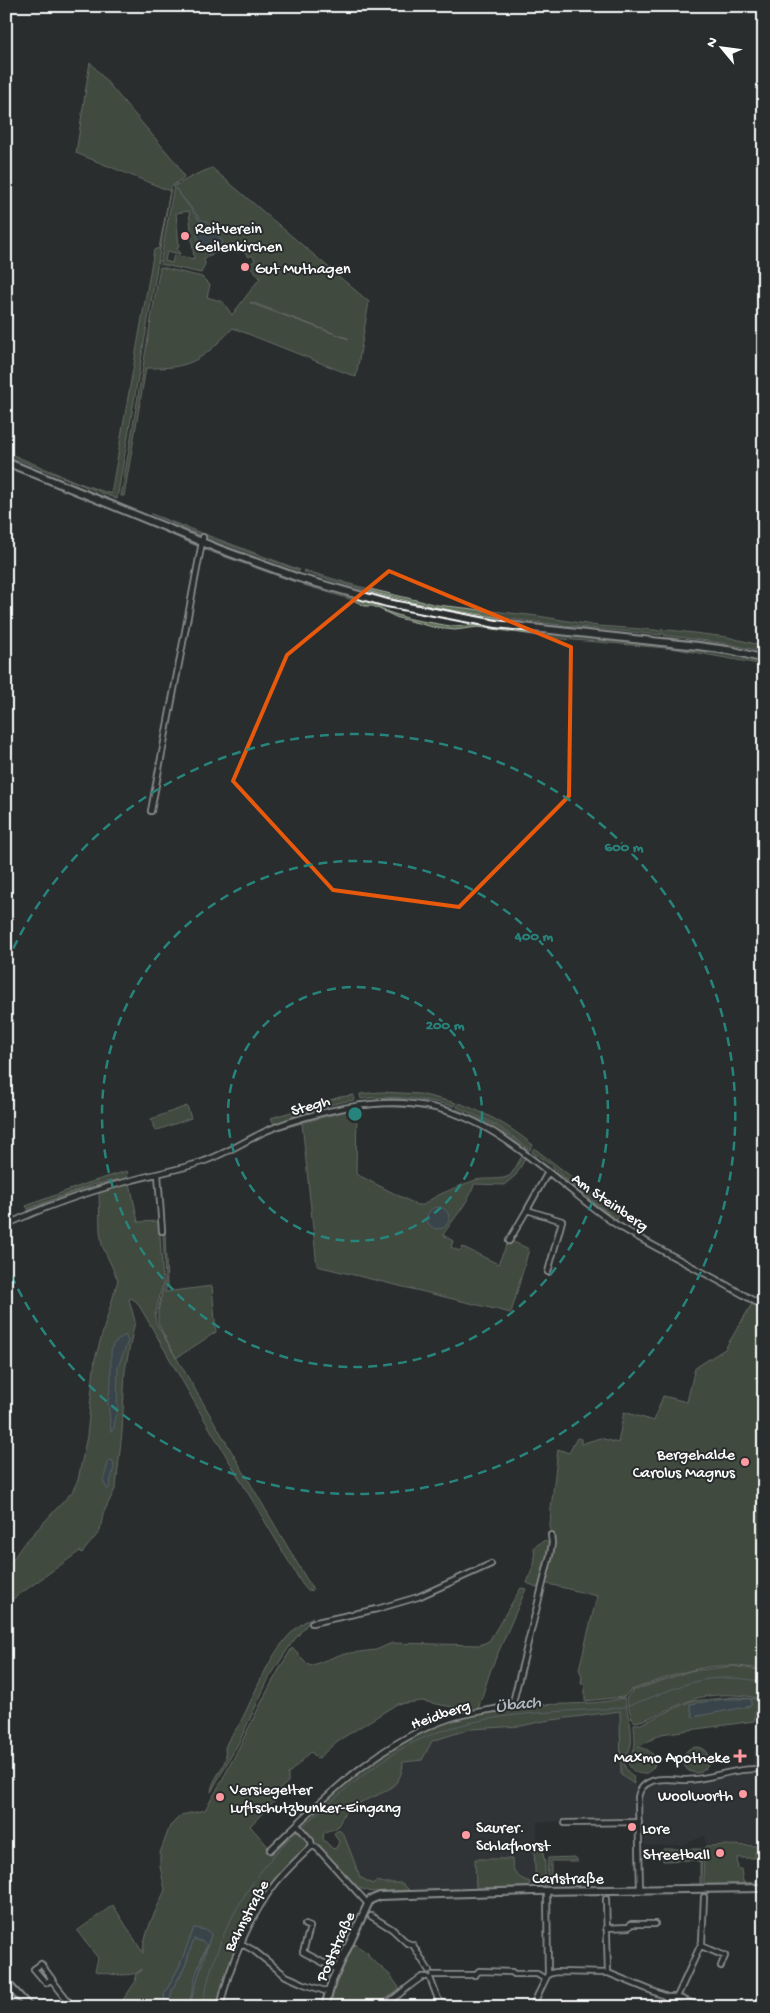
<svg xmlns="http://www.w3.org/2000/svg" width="770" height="2013" viewBox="0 0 770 2013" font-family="'Gochi Hand',sans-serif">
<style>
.built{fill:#3a3c42}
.green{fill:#5b6d56;stroke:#adb6aa;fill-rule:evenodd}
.water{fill:#4a616e;stroke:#92a0a8}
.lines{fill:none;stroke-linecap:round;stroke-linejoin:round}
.stream{stroke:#92a0a8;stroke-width:1}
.minor-casing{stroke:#fff;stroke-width:8}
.secondary-casing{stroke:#fff;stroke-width:10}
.minor{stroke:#2a2d2e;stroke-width:4.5}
.secondary{stroke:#2a2d2e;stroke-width:6}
.marked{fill:none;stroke:#e8590c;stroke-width:4;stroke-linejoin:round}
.ring{fill:none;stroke:#27847c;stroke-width:2.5;stroke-dasharray:9 6}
.poi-dot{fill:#ff9aa2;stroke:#2a2d2e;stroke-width:2}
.labels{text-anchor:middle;stroke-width:4;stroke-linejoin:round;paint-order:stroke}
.poi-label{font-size:16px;fill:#fff;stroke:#2a2d2e;text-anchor:start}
.street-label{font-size:16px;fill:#fff;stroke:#2a2d2e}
.water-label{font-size:18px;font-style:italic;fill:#aeb8be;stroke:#2a2d2e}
.centre{fill:#27847c;stroke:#2a2d2e;stroke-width:2.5}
.ring-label{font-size:15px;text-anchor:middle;font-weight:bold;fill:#27847c;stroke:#2a2d2e;stroke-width:4;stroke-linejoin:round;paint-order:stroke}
</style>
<rect width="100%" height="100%" fill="#2a2d2e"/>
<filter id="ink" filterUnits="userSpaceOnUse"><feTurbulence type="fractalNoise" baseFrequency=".02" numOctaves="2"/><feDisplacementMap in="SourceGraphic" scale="10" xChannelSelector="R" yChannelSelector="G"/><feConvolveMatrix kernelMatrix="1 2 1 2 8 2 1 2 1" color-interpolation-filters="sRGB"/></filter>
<g filter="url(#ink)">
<path class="built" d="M620,1711L621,1775L635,1784L637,1820L537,1822L538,1888L409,1890L401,1883H384L377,1881L372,1884L360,1877L345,1835L339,1830L347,1810L366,1799L380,1795L403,1762L422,1760L432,1741L470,1729L521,1726L544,1721Z
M757,1716L764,1717V1844H705V1835L684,1845L645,1846L642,1796L648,1787L657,1783L707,1781L752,1772Z"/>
<path class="green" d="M90,62L177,164L184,177L171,187L117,499L6,455V452L79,483L111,494L154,250L159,248L170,191L76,153Z
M212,168L369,302L356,377L233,328C202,360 191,369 146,368L124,496H121L160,267L202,277L210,285L207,297L223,302L232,315L260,278L249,265L255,260L252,255L249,257L242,249L237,253L230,246L219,250L204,259L205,264L201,273L160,264L174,186L197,174ZM189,211L194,259L174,255L172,263L165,261L167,251L180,254L177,248L179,247L176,213ZM251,302L349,339L250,303Z
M6,457L117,502L6,458Z
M124,514L200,544L199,547Z
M151,514L300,570L299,571L185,529Z
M204,538L299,573L296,574L203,540Z
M204,546L292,578L295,582L203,549Z
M304,570L357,586L437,605L538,616L598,626L655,630L660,631L662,635C591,628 520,622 451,610C401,601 352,587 304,572Z
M304,575L404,602L471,615L555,627L660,638L505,622L471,617L410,605L306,578Z
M303,581L371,601L388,612L410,619L450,626L483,625L725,652L764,661V665L677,649L563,639L478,627L455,630L437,628L398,618L373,606H365L353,600L304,585L302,584Z
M661,629L727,637L764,646V652L729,644L664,635Z
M664,637L726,645L764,654V657L664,639Z
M381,1092L420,1094L456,1103L454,1106C423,1099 393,1095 361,1099L360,1094Z
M354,1095V1100C326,1104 300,1114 274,1124L271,1118L340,1097Z
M395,1098L453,1108L452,1110L411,1102H359Z
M459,1103C489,1115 507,1124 533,1145L530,1150L497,1125L457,1107Z
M397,1105C446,1106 489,1127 526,1157L516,1175L504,1185L474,1184C472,1198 451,1222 443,1235L453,1241L451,1247L459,1251L463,1247L498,1264L509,1240L529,1249L511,1313L317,1266L302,1123L270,1132L240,1146L270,1131L351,1110ZM375,1107C438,1105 473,1119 523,1155C518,1161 514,1174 507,1177C498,1180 486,1178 476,1180C467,1183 429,1197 424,1205H417L356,1174L357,1109Z
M187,1106L191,1118L155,1131L151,1119Z
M456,1109L496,1126L529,1151L527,1153L485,1124L455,1111Z
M534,1148L620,1214L617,1220L562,1176L551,1165L532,1152Z
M531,1154C557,1172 581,1194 607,1213L613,1220L529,1155Z
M127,1171L128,1178L91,1185L28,1209L26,1206L88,1183Z
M117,1180L119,1181L47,1205L30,1212L27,1211L70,1193Z
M130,1183L138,1222L159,1221L163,1283L155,1315L156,1323L313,1590L308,1591L302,1584L200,1412L147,1319L137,1302L131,1298L129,1300L135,1321L125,1370L122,1432L116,1487L103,1514L100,1531L82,1553L80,1551L6,1604V1565L11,1562L22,1546L72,1492L78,1480L87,1436L95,1359L118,1280L102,1245L100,1231L99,1192Z
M163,1231H165L167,1286L165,1292L212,1286L216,1332L176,1358L158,1323V1311L165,1281Z
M753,1302L764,1310V1670C710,1658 681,1673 631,1690L624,1697L585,1701V1684H581L582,1676L579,1669L597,1596L544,1583L553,1544L550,1526L551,1509L558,1449L569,1453L577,1438L581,1439V1444L600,1438L618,1443L624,1412L654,1421L663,1396L687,1402L695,1368L725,1349Z
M545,1540L549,1544L548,1555L539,1588L527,1583L535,1561L534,1547Z
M521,1588L526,1589L491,1669L478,1709L459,1713L457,1708L422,1701L397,1704L336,1742L318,1759L311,1752L288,1774V1782L273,1795L276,1799L250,1826L272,1851L296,1827L307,1839V1846L280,1874L240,1943L227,1974L218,2007H189L211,1934L206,1930L194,1928L180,1965L164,1995L166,2007H118L136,1981L135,1975L141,1971L142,1969C132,1979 108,1974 95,1971L98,1958L77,1931L113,1905L143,1953L144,1942L151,1921L165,1890L160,1866V1853L170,1826L181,1815L205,1810C237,1758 259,1700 292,1648L310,1666L342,1654L376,1650L392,1643L480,1645L489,1641Z
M313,1617L291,1644L269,1678L239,1742L211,1792C212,1779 224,1769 226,1757C226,1754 225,1752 225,1749C226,1740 236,1731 240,1723C259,1687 274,1636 313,1617Z
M733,1666L764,1671V1700C746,1693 708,1693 691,1700C675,1706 660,1714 644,1720L635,1722L632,1719L626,1698L632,1691L690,1671Z
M736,1697L757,1699L754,1721L661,1734L638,1747C656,1749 663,1767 644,1774C634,1774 625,1766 629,1755C630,1753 633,1752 634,1749C636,1743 634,1731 634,1724H641L691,1701ZM750,1699L751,1705L693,1717L690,1704Z
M624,1698C628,1714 633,1729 631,1745C630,1752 624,1756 624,1763C625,1769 629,1773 633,1776L634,1784L621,1775L620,1711L544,1721L521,1726L470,1729L432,1741L422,1760L403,1762C402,1796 368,1794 347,1810C342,1814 342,1822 337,1827C334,1831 328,1829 324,1833L323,1839L333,1849L336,1848L339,1842L334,1833L339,1830L344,1835L360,1877L372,1884L377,1881L384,1883H402L409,1890L372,1892L359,1888L299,1824C333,1793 367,1762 406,1739C435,1723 478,1711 511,1707C548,1702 587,1707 624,1698Z
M759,1700L764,1702V1716H757Z
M683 1760a13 13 0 1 1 26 0a13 13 0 1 1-26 0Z
M726,1845L764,1846V1852H755V1858H737L738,1869H741L743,1882L755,1883L758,1877L764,1880V1884L704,1885L703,1849L706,1846Z
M663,1849H701L702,1885L689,1886V1884H700V1862L695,1860L663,1861Z
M534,1850H542L545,1862V1888H536Z
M575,1857L578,1861H551V1877H547L548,1858Z
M475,1859H512C512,1872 517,1878 530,1882L529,1887L476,1888Z
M193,1939L201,1941L207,1945L202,1956L188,2007H172C166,1991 179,1981 185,1966C188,1958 191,1948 193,1939Z
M354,1944L368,1953L369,1957L390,1975L400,1989L374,2007H330L332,1993Z
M6,1990L23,2007H6Z"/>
<path class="water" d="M175,188L201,220L206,221L223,242L208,255L202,250L197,235L200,221Z
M427 1218a11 11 0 1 1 22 0a11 11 0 1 1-22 0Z
M125,1335L128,1341L118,1367L117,1413L115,1416L114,1428L111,1432L108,1401L111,1384V1352L113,1344Z
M109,1460L113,1461L114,1467L109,1488L107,1489L103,1481Z
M725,1699H751V1706L693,1717L690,1704Z
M194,1928L206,1930L211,1934L189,2007L196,1974L207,1945L201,1941L194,1939C190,1948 188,1958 185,1966C179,1980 166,1991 172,2007H166L164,1995L180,1965Z"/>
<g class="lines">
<path class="stream" d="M303,1826C331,1802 369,1768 401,1749C468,1711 545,1713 619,1708C644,1702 666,1690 690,1683C713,1676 740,1677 764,1682
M202,2007C215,1937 246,1880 297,1831"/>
<g class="minor-casing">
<path id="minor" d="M151,811L203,537
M548,1172L527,1210L562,1221L548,1272
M158,1174L162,1231
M6,1225C46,1206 87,1192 129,1181C153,1174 178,1170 202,1162C225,1154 245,1141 266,1131C295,1118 340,1107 372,1104C455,1096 503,1135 563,1184C581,1198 598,1213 617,1225C665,1254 716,1277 764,1307
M509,1241L527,1210
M312,1623L377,1609L418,1597L491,1564
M565,1823L639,1822
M297,1825L311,1841L312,1846L317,1848L368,1904
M270,1850C323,1799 380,1741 451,1718C471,1712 492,1710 512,1706L550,1555L552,1543L551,1535
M640,1890L638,1798C639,1789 644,1784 652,1781C662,1777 676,1780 687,1780C713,1779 738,1766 764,1770
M606,1899L608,1973
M371,1916L392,1929L407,1943L413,1945L429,1971
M305,1925L310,1927L303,1952L337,1970
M606,1928L629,1927L631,1924H655
M242,1944L253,1950L286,1976L304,1984L328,1992
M701,1946L725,1956L721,1966
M548,1974L556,1972L608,1973L667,1997L682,2007
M433,1975H475L479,1971L512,1972L514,1974H537L545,1979
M430,1978L438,1999L446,2007
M51,1979L46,1983L34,1969L41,1964L52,1979H51L73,2007
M667,1997H677L701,2007
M677,1997L702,1942L704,1897
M220,2007C229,1967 249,1917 275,1884C286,1870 299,1858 312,1846
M382,2007C396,1998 408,1986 422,1977H426
M532,2007L548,1974L547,1891
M663,2007L667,1997"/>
</g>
<g class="secondary-casing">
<path id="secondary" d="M6,462L219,549L299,578L387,603L496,624L698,646L734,651L764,659
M6,1982L29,2007
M325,2007L332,1981L368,1904L370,1900L380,1896L534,1891L764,1888"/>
</g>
<use href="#minor" class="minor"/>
<use href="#secondary" class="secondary"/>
</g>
</g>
<path d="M0 0H770V2013H0ZM389,571L571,647L569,796L459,907L333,890L233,781L287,655Z" fill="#2a2d2e" fill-opacity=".55" fill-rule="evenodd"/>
<path class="marked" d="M389,571L571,647L569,796L459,907L333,890L233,781L287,655Z"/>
<g class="ring">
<circle cx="355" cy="1114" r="127"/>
<circle cx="355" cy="1114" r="253"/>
<path d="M7 962A380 380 0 1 1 7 1266"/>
</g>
<g class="poi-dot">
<circle cx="185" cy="236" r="5"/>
<circle cx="245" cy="267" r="5"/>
<circle cx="745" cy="1462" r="5"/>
<path d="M737.5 1748.5h5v5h5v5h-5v5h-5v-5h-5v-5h5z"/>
<circle cx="743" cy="1794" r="5"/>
<circle cx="220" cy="1797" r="5"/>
<circle cx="632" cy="1827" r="5"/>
<circle cx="466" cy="1835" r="5"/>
<circle cx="720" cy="1853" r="5"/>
</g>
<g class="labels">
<g class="poi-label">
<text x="195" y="233">Reitverein<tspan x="195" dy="18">Geilenkirchen</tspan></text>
<text x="255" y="273">Gut Muthagen</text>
<text x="735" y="1459" text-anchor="end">Bergehalde<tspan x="735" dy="18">Carolus Magnus</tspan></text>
<text x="730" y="1762" text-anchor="end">Maxmo Apotheke</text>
<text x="230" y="1794">Versiegelter<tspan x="230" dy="18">Luftschutzbunker-Eingang</tspan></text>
<text x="733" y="1800" text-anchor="end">Woolworth</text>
<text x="476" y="1832">Saurer.<tspan x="476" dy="18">Schlafhorst</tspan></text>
<text x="642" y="1833">Lore</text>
<text x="710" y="1859" text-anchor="end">Streetball</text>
</g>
<g class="street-label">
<text transform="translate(310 1104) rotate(-16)" y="6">Stegh</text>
<text transform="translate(611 1201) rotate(35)" y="6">Am Steinberg</text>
<text transform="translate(440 1713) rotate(-19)" y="6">Heidberg</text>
<text x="568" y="1883">Carlstraße</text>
<text transform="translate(245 1915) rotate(-62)" y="6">Bahnstraße</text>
<text transform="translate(334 1946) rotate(-66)" y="6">Poststraße</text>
</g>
<g class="water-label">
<text transform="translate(518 1703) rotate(-7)" y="6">Übach</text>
</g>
</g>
<circle cx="355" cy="1114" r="8" class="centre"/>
<g class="ring-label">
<text x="624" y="851">600 m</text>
<text x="534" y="940">400 m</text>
<text x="445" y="1029">200 m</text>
</g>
<rect width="770" height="2013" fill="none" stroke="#2a2d2e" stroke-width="25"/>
<rect x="12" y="12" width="745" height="1988" fill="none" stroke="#fff" stroke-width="2" filter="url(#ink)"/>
<g transform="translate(722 48) rotate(299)" stroke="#2a2d2e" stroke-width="4" paint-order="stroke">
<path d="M0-4L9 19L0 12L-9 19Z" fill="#ffffff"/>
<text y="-8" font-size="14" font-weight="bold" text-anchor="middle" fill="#ffffff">N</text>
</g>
</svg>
